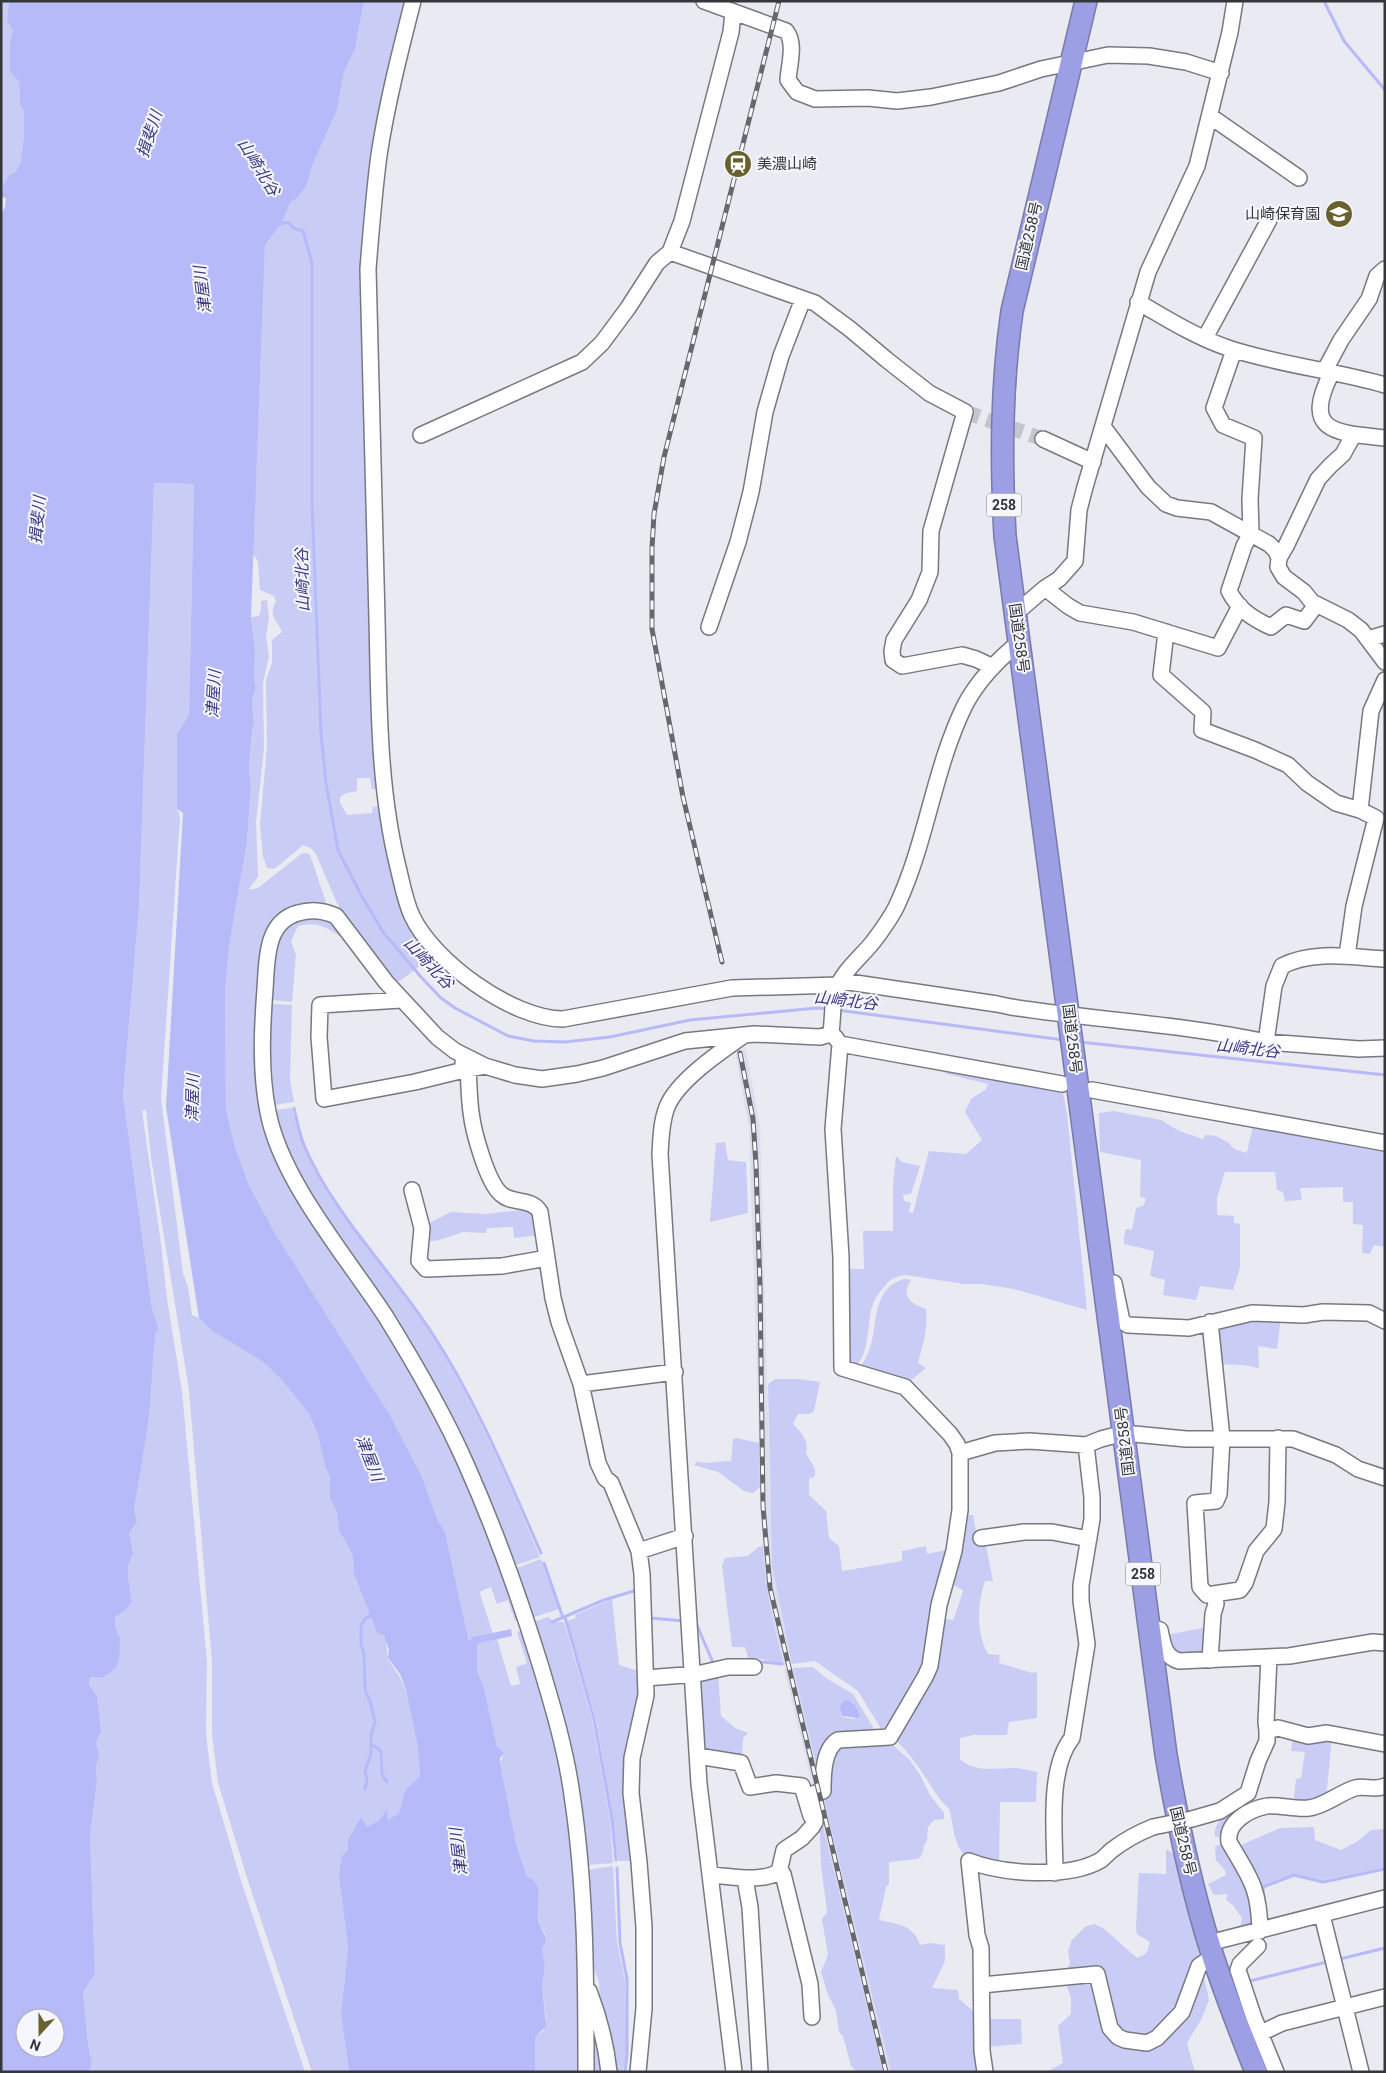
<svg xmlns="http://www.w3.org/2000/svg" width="1386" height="2073" viewBox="0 0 1386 2073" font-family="Roboto,'Noto Sans JP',sans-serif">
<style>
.built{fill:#dcdeee}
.green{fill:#c9ccf4;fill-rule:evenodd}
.water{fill:#b6baf8;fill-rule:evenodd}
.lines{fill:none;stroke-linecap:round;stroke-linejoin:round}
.stream{stroke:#b6baf8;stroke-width:3}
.minor-tunnel{stroke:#c5c6cd;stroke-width:15;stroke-dasharray:15 8;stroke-linecap:butt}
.minor-casing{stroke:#787980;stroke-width:18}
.highway-casing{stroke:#787aa8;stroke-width:24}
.minor{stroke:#fff;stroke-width:15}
.highway{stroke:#9c9fe4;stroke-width:21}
.rail-casing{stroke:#67686c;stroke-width:5}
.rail{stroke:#f6f7fe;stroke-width:3;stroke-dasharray:9;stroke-linecap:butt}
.minor-bridge-casing{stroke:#787980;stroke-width:18;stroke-linecap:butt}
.minor-bridge{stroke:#fff;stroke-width:15}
.labels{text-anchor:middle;stroke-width:4;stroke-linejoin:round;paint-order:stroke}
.shield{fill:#f6f7fe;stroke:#6f7074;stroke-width:1}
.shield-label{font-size:14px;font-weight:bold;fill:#353639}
.poi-label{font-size:15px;fill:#353639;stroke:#f6f7fe;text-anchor:start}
.street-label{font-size:15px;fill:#353639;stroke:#f6f7fe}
.water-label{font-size:16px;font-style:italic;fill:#3c3880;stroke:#f6f7fe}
</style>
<rect width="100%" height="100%" fill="#e9eaf2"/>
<path class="built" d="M746,1049L760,1127L772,1566L792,1664L784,1665L772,1621L763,1563L749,1129L735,1051Z
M793,1668L823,1796L891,2072H883L784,1669Z"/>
<path class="green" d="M1,1H9L7,21L14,30L10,43L11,71L19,81L20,105L24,111V136L20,164L16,171L9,175L1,188Z
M364,1H408L367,207L380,789H372L370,778H357V791L346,793L340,797V803L347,815L372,813L373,807L381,806L390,856L436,956L421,965L400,981L391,982L367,953L337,903L316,854L311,848L303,845L277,867L272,869L267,868L263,857L260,824L267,747L266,680L272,663V640L282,632C279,621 267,618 276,601L274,596L260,590L258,562L253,554L265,244L283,221L290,203L298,197L307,185L312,166L337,110L344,72L355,49Z
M154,483L194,484L189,715L177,734V809L180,817L161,1098L183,1273L188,1287L192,1315L199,1318L212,1331L263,1362L282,1380L309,1414L318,1435L326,1469L330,1477V1499L337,1513L339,1530L352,1554L354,1566L353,1571L380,1633C389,1639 386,1649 388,1658C390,1664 402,1678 405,1688C415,1715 420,1747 420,1776L405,1790L399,1813L388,1820L387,1811L378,1821L367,1828L360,1818L348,1850L341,1857L339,1876L348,1948L341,2014L349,2072H312L249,1884L218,1783L212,1734V1662L189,1390L151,1157L146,1110L142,1111L161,1244L167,1299L182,1391L207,1662L206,1734L212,1783L242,1884L305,2072H89L92,2063L88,2044L83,1992L95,1974L90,1834L97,1782L96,1765L100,1755L96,1743L97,1697L89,1682L90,1677L102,1678L115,1668L120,1638L115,1627V1617L126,1610L132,1601L128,1576V1566L133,1553L129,1533L137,1522L134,1510C139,1479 145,1448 149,1417C152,1389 152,1361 156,1332L159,1329L152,1309L123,1095L139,907Z
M267,600L269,618L266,636L269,657L263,683L264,749L256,822L258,877L248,890L258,888L301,854L306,853L310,855L326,902C319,905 314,903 307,904C287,905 278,917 267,933L268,1126L382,1320L461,1461L522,1620L515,1621L508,1600L497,1604L491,1587L481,1591L480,1594L493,1634L481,1636L469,1642L445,1532L437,1519L422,1477L277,1237L248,1183L235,1147L226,1110L225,993L229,946L247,842L251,787L249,768L252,731L254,723L252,700L256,688L254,679L255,650L251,617L259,616L261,610V601Z
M315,915L333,921L353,946C334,933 323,919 298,926L291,941L296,955L292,1002L272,1000L275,964L274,946L290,921Z
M272,1004L292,1005L290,1079L294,1102L275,1105L270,1046Z
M938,1067L1062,1088L1067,1114L1087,1310L1014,1289L982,1284H964L906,1275C895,1276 890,1279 883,1288C879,1293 875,1298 873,1304C866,1322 871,1355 854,1367L850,1366L846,1358V1269H864L863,1231H893V1186L896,1156L902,1162L920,1166L911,1194L903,1195L904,1201L911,1203L909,1212L913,1213L929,1151L966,1154L982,1140L965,1112L971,1099L986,1089L988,1084L947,1074Z
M292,1108C300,1134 308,1161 323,1185C356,1237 398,1283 432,1335C476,1405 508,1481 540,1557L513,1566L495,1512L470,1457L311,1197L284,1144L275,1110Z
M1114,1111L1161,1120L1179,1131L1203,1139L1206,1135L1216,1136L1229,1143L1234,1149L1247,1153L1253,1125L1385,1149V1247L1374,1245L1370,1254L1362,1253L1363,1225L1353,1224V1202H1343V1187L1300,1188L1302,1200L1285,1201L1283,1192L1277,1190L1275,1172H1225L1217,1197V1215L1234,1216V1223L1240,1224V1268L1233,1290L1200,1286L1196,1300L1163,1295L1165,1280L1150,1276L1154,1251L1124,1244V1237L1126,1229L1132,1230L1136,1208L1143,1206L1146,1199L1140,1196L1141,1160L1100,1152L1099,1113Z
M725,1142L728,1160L746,1162L748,1213L710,1222L716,1143Z
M533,1209L540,1235L514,1238L513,1227L487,1228L486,1233L463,1232L439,1240L424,1242L425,1225L451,1212L484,1214Z
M904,1279L911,1280C900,1296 911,1304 926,1309C928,1328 923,1345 918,1363L926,1368L908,1383L861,1366C866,1358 870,1350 872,1341C877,1317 875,1287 904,1279Z
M1249,1316L1281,1318L1277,1349L1258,1346L1259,1368L1244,1365L1216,1364V1324Z
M775,1379H799L820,1382L814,1411L809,1414H798L793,1424C802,1434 809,1439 806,1453L815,1469V1476L809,1479V1495L826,1511L829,1538L839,1546L842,1571L902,1561V1551L926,1546L927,1554L950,1549L927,1661L889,1733L883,1732L858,1691L815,1661L792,1664L772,1566L768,1384Z
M736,1438L759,1443L760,1487L753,1493L744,1491L718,1472L694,1465L697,1462C709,1464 718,1461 731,1461L733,1440Z
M965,1515H973L978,1542L985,1541L993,1581H985C977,1604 976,1633 988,1654L1000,1655L999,1663L1032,1673L1037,1672V1718L1009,1722L1007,1735H973L960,1738V1759C976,1774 998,1767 1018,1768C1024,1769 1031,1771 1037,1772L1036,1802H1000L999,1866C990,1864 977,1863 969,1858C953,1849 954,1824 949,1809C947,1806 942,1802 939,1798C925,1777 914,1757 895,1740L941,1618L953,1620L963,1592V1590L949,1583Z
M763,1546C764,1586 774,1626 784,1665L762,1659L748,1658L745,1647H732L722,1565L725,1558L748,1556L758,1547Z
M541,1559L559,1609L531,1618L514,1569Z
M612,1599L619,1665L642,1672L629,1757L636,1861H618L613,1820L596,1719L567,1621L576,1618L575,1615Z
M549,1617L553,1622H564L592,1719L610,1820L613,1863L587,1865C577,1781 564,1702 533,1622Z
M1208,1627L1207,1655L1175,1657L1166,1635Z
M525,1630L560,1754L576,1879L581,2072H535V2039L537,2035L543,2031L546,2019L542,1985L545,1966L542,1948L545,1933C537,1923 535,1909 539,1897L527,1877L516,1843L500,1763L503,1756L497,1747L484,1688L477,1670V1646L480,1643L497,1639L511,1686L520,1684L516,1667L527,1663L517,1632Z
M813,1667L826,1678L853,1694L877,1734L835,1738L820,1781L793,1668ZM852,1701L860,1715L854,1719L842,1717L840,1711Z
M718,1673L721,1716L735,1728L748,1733L743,1738L742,1759L702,1753L697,1677Z
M1293,1735L1332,1737L1326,1799L1293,1806L1296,1779L1301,1778L1305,1752L1291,1751Z
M889,1742L909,1759L920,1775L930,1795L944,1813V1819L934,1820L928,1827L927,1841C922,1846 925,1854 918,1859L889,1862V1884L886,1887L879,1920C897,1924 914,1925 920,1945L930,1943L945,1945V1961L932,1988L958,1990L959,1999L979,2016L982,2072H891L823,1796L834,1745Z
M819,1810L883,2072H857L851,2066L843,2036L839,2032L836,2010L828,1995L821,1972L828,1955L822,1919L827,1912L821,1864Z
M1243,1810L1225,1836L1215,1837C1213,1820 1228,1812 1243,1810Z
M1314,1827L1315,1840L1341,1850L1358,1841L1371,1830L1385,1829V1868L1323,1880L1294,1874L1258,1888L1239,1846L1280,1828Z
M1227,1843L1246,1875L1258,1924L1239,1932L1242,1918L1233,1905L1226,1900L1227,1894L1214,1895L1208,1884L1226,1875L1225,1870L1216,1860L1215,1846Z
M1166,1849L1173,1853L1184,1886L1209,2000L1202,2018L1187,2043L1195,2072H1046L1063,2063L1058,2026L1071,2014V1997L1065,1982V1974L1070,1963L1068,1951L1072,1940L1085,1927L1094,1924L1103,1928L1137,1958C1146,1955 1148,1952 1150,1942L1137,1934L1136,1927L1139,1873L1166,1874Z
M613,1866L617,1942L625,1980L626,2052L623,2072H612L600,2009L599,1982L593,1966L587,1870Z
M595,2016L607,2072H595Z
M985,2019H1021L1022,2044L985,2047Z"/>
<path class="water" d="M9,1H364L355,49L344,72L337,110L312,166L307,185L298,197L290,203L283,221L265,245L251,617L255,650L254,679L256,688L252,700L254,723L252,731L249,768L251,787L247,842L229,946L225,993L226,1110L235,1147L248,1183L277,1237L389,1414L422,1477L437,1519L445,1532L469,1642L473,1637L511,1629L512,1636L480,1643L477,1646V1670L484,1688L497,1747L504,1753L500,1758V1763L516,1843L527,1877C545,1881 536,1906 538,1919C539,1927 545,1932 546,1941L542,1948L545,1966L542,1985L546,2026L537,2035L535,2039V2072H349L341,2014L348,1948L339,1876L341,1857L348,1850V1840L361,1817L367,1827L378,1821L387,1810L388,1820L399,1813L405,1790L420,1776L418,1747L406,1689L400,1674L388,1658L389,1650L384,1636L377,1632L353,1571L354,1566L352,1554L339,1530L337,1513L330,1499V1477L326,1469L318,1435L309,1414L282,1380L263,1362L212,1331L199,1318L166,1107L183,813L177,809V734L189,715L194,484L154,483L139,907L123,1095L152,1309L159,1329L156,1332C152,1361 152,1389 149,1417C145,1448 139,1479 134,1510L137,1522L129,1533L133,1553L128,1566V1576L132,1601L126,1610L115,1617V1627L120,1638L119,1659L115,1669L102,1678L90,1677L89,1683L97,1697L101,1733L98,1736L96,1743L100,1755L96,1765L97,1782L90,1834L95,1974L83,1992L88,2044L92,2063L89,2072H1V215L5,207L6,198L1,197L2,187L9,175L16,171L20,164L24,136V111L20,105L19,82L10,71V43L13,30L7,21ZM25,2018H55V2048H25Z
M846,1700C855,1702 856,1707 860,1715L858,1718L842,1716C840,1710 838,1704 846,1700Z"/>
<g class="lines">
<path class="stream" d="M1324,1L1344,41L1385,90
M278,221L279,224L288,222L293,228L303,231L312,263V503L321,733L326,783L338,850L361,895L383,932L421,977L441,998L455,1008L508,1036L534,1041L565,1042L610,1037L690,1020L817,1008L828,1009
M837,1010L1064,1040
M1080,1042L1385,1075
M294,1108C297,1120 299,1133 304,1145C333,1214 391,1270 432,1333C477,1402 508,1478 541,1553
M544,1563L563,1618
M648,1615L651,1618L684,1621
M565,1617L594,1719L612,1820L616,1860
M552,1622L604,1600L637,1590
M696,1623L714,1665
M755,1663L761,1662L782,1664
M371,1744L381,1751L382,1774L387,1782
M365,1789L367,1779L365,1771L371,1754V1736L375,1722L370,1701L365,1690L364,1654L361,1644V1626L365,1619L373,1614
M617,1868L620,1943L627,1979V2053L625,2072
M1264,1901L1263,1887L1294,1875L1323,1882L1385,1869
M1340,1959L1385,1948
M1250,1981L1327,1962"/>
<path class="minor-tunnel" d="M965,412L1043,439"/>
<g class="minor-casing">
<path id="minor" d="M413,1C400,52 387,103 379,155C374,193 371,231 368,269C371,386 374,503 377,619C379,702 378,786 398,867C402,883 405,901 412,916C433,961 512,1019 563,1019L732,988L839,985
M704,1L786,31C796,43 789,65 788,80L797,92L815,99L868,98L897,101L931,97L999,83L1041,69L1108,55L1149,56L1186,62L1221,73
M1210,116L1299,178
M670,252L815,303L850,329L887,360L929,393L965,412L931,531L930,572L919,600L894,640L892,651L893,660L902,666L962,655L976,659L993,667
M1138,302C1167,319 1196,337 1228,348C1279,365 1333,370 1385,385
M1205,338L1269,220
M1234,350L1214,408L1223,425L1254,438L1250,499L1251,533L1244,546L1229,591C1238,609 1253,619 1271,627L1286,615L1304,621L1316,605
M1325,370L1341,340L1369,299L1377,276L1385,269
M1332,372C1301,432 1335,433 1385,438
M1104,428L1148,487L1166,504L1177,508L1211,512L1269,544L1276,551L1279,558L1278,567L1284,577L1304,592L1312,602L1348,620L1361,630L1385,662
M421,435L582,362L602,343L628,308L657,263L670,252L682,221L731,32L733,13
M1043,439L1093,462
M1279,558L1286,546L1318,479L1330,466L1343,454L1353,436
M1045,588L1068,606L1080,613L1133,622L1218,648L1240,606
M1016,613L1045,588L1059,579L1075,561L1079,510L1085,487L1148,272L1197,166L1230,32L1235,1
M709,627L738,542L751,492L765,412L781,356L803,299
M1166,632L1161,675L1203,712L1202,730L1255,750L1288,765L1307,783L1336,803L1360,810
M1368,639L1385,634
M1347,956L1354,906L1376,818L1360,810L1371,711L1385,680
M842,981L997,1004L1011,1007C1095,1020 1182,1024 1266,1042L1274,986L1282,966C1313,950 1351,957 1385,959
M401,1000L320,1005L319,1037L324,1099L415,1082L468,1069L463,1063
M835,1037L840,1044L1062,1084
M1266,1042L1359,1049L1385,1048
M485,1066L468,1069C469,1083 469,1098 471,1112C473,1131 487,1182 501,1194C513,1205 531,1197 540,1212L553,1298L559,1322L581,1384L598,1463L605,1478L611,1483L639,1551L642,1574L646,1695L632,1758L631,1793L639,1862L644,1927V2008L638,2072
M1092,1090L1385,1143
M412,1190L422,1228L419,1261L426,1269L502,1266L547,1258
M1104,1284L1114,1283L1122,1321L1128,1325L1189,1328L1252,1313L1304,1315L1323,1312L1369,1313L1385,1321
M1210,1322L1222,1438L1219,1494L1216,1501L1195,1503L1200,1587L1207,1595L1240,1590L1245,1583L1256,1551L1274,1529L1277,1502L1278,1438
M581,1384L675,1372
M960,1453L995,1443L1029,1441L1086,1445L1101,1439L1124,1433L1186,1439H1293L1336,1455L1358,1469L1385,1478
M981,1538L1024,1532H1052L1089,1539
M639,1551L685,1536
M1150,1627L1160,1630C1163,1643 1164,1657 1179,1661L1289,1656L1373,1642L1385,1643
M1210,1660L1213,1614L1216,1604L1214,1594
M646,1678L697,1674L728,1667H754
M1267,1731L1266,1722L1269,1657
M698,1756L741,1763L750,1787L776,1783L802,1786L811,1816
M823,1791C823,1776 823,1749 838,1740L890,1737L925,1677L930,1666L939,1605L954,1551L960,1510V1453L957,1444L950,1434L905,1387L842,1368L841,1257L833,1129L840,1044
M1192,1819L1220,1811L1248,1793L1258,1761L1267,1741V1731L1278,1728L1308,1736L1327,1733L1385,1744
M779,1872L783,1874L810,1984L812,2017
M1055,1873C1055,1835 1047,1769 1072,1738L1087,1644L1081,1601V1585L1092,1519V1497L1086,1445
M710,1875C733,1876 758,1883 779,1872L784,1850L802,1838L812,1827L815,1822V1793
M745,1879L750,1907L760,2072
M1322,1915L1361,2072
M1260,1931C1259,1887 1250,1878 1229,1842C1226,1822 1250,1809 1267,1806C1277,1804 1296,1810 1309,1808C1325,1806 1339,1793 1355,1788C1365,1785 1375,1791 1385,1786
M1209,1943L1385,1898
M1258,1946L1240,1964L1238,1970L1254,2018L1276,2072
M982,1985L1097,1974L1110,2028L1118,2037L1125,2040L1147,2043L1157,2038L1182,2012L1199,1966L1213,1956
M589,1991C599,2017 606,2044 609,2072
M1261,2033L1282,2023L1385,1997
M586,2072C586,1980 586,1887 572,1795C566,1751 553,1707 540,1664C519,1596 495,1529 466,1464C444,1414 415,1364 386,1317C347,1257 281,1181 268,1112C260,1072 262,1029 265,989C267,961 265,922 298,913C311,909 323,910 336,916L386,982L437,1037L455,1051L485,1066L515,1075L542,1079L577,1074L603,1068L685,1041L754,1034L820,1037L827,1035L831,1032C833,1019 832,1002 836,990C843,971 861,957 873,942C882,930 892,917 898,903C927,840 934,768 965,705C977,682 999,658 1020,642
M734,2072L699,1784L660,1154C661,1139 661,1122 667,1107C677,1081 720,1052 743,1036
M985,2072L982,2051L981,1948L977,1935L969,1861C1002,1874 1069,1879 1101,1860C1105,1857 1108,1853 1112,1850C1125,1840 1138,1833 1153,1827"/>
</g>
<g class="highway-casing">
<path id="highway" d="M1086,1L1012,311C1001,388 1001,460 1005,536L1166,1755C1177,1819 1190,1882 1209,1944C1222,1987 1239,2029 1256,2072"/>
</g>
<use href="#minor" class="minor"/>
<use href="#highway" class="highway"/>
<g class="rail-casing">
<path id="rail" d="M722,962L683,797L652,629V548L654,514L664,457L779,1
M740,1053L753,1119L756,1165L760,1287L763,1506L770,1588L886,2072"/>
</g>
<use href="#rail" class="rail"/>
<g class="minor-bridge-casing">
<path id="minor-bridge" d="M1153,1827L1192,1819"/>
</g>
<use href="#minor-bridge" class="minor-bridge"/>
</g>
<defs>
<g id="station-disc" transform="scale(1.4375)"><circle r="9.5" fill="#68602d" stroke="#f6f7fe"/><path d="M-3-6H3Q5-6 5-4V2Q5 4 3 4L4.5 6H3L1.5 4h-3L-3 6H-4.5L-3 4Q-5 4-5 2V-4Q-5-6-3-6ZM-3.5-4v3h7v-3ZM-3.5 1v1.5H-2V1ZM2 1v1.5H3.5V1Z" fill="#fff"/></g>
<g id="school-disc" transform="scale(1.4375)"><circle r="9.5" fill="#68602d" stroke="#f6f7fe"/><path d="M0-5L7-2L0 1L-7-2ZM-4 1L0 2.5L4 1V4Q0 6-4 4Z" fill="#fff"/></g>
</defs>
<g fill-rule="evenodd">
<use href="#station-disc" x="738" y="164"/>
<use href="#school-disc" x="1339" y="214"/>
</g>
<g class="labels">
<g class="shield">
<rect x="986.5" y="493.5" width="35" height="23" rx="4"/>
<rect x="1125.5" y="1562.5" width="35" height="23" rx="4"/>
</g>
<g class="shield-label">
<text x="1004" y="510">258</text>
<text x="1143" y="1579">258</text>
</g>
<g class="poi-label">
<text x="757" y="169">美濃山崎</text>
<text x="1320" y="219" text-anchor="end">山崎保育園</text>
</g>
<g class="street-label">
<text transform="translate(1029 236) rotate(-77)" y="5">国道258号</text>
<text transform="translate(1019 638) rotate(82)" y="5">国道258号</text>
<text transform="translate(1072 1039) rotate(83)" y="5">国道258号</text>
<text transform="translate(1125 1441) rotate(-97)" y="5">国道258号</text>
<text transform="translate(1183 1841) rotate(77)" y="5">国道258号</text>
</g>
<g class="water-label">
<text transform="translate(149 134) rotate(-72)" y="6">揖斐川</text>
<text transform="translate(259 167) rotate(58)" y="6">山崎北谷</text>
<text transform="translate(202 290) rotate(-97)" y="6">津屋川</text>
<text transform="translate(37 520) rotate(-85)" y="6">揖斐川</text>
<text transform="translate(302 580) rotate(-92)" y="6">山崎北谷</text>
<text transform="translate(213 694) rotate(-87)" y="6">津屋川</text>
<text transform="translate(429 963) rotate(47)" y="6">山崎北谷</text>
<text transform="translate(846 1000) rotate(6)" y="6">山崎北谷</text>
<text transform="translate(1248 1048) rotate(6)" y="6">山崎北谷</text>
<text transform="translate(192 1098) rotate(-89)" y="6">津屋川</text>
<text transform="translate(370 1458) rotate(69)" y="6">津屋川</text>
<text transform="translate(458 1852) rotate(-97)" y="6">津屋川</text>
</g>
</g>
<rect width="1386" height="2073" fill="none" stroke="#353639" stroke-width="5"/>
<g transform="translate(40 2033) rotate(201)"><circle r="24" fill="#f6f7fe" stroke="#a9aaaf"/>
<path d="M0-4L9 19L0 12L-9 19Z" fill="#68602d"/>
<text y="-8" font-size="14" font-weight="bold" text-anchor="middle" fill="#353639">N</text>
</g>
</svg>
